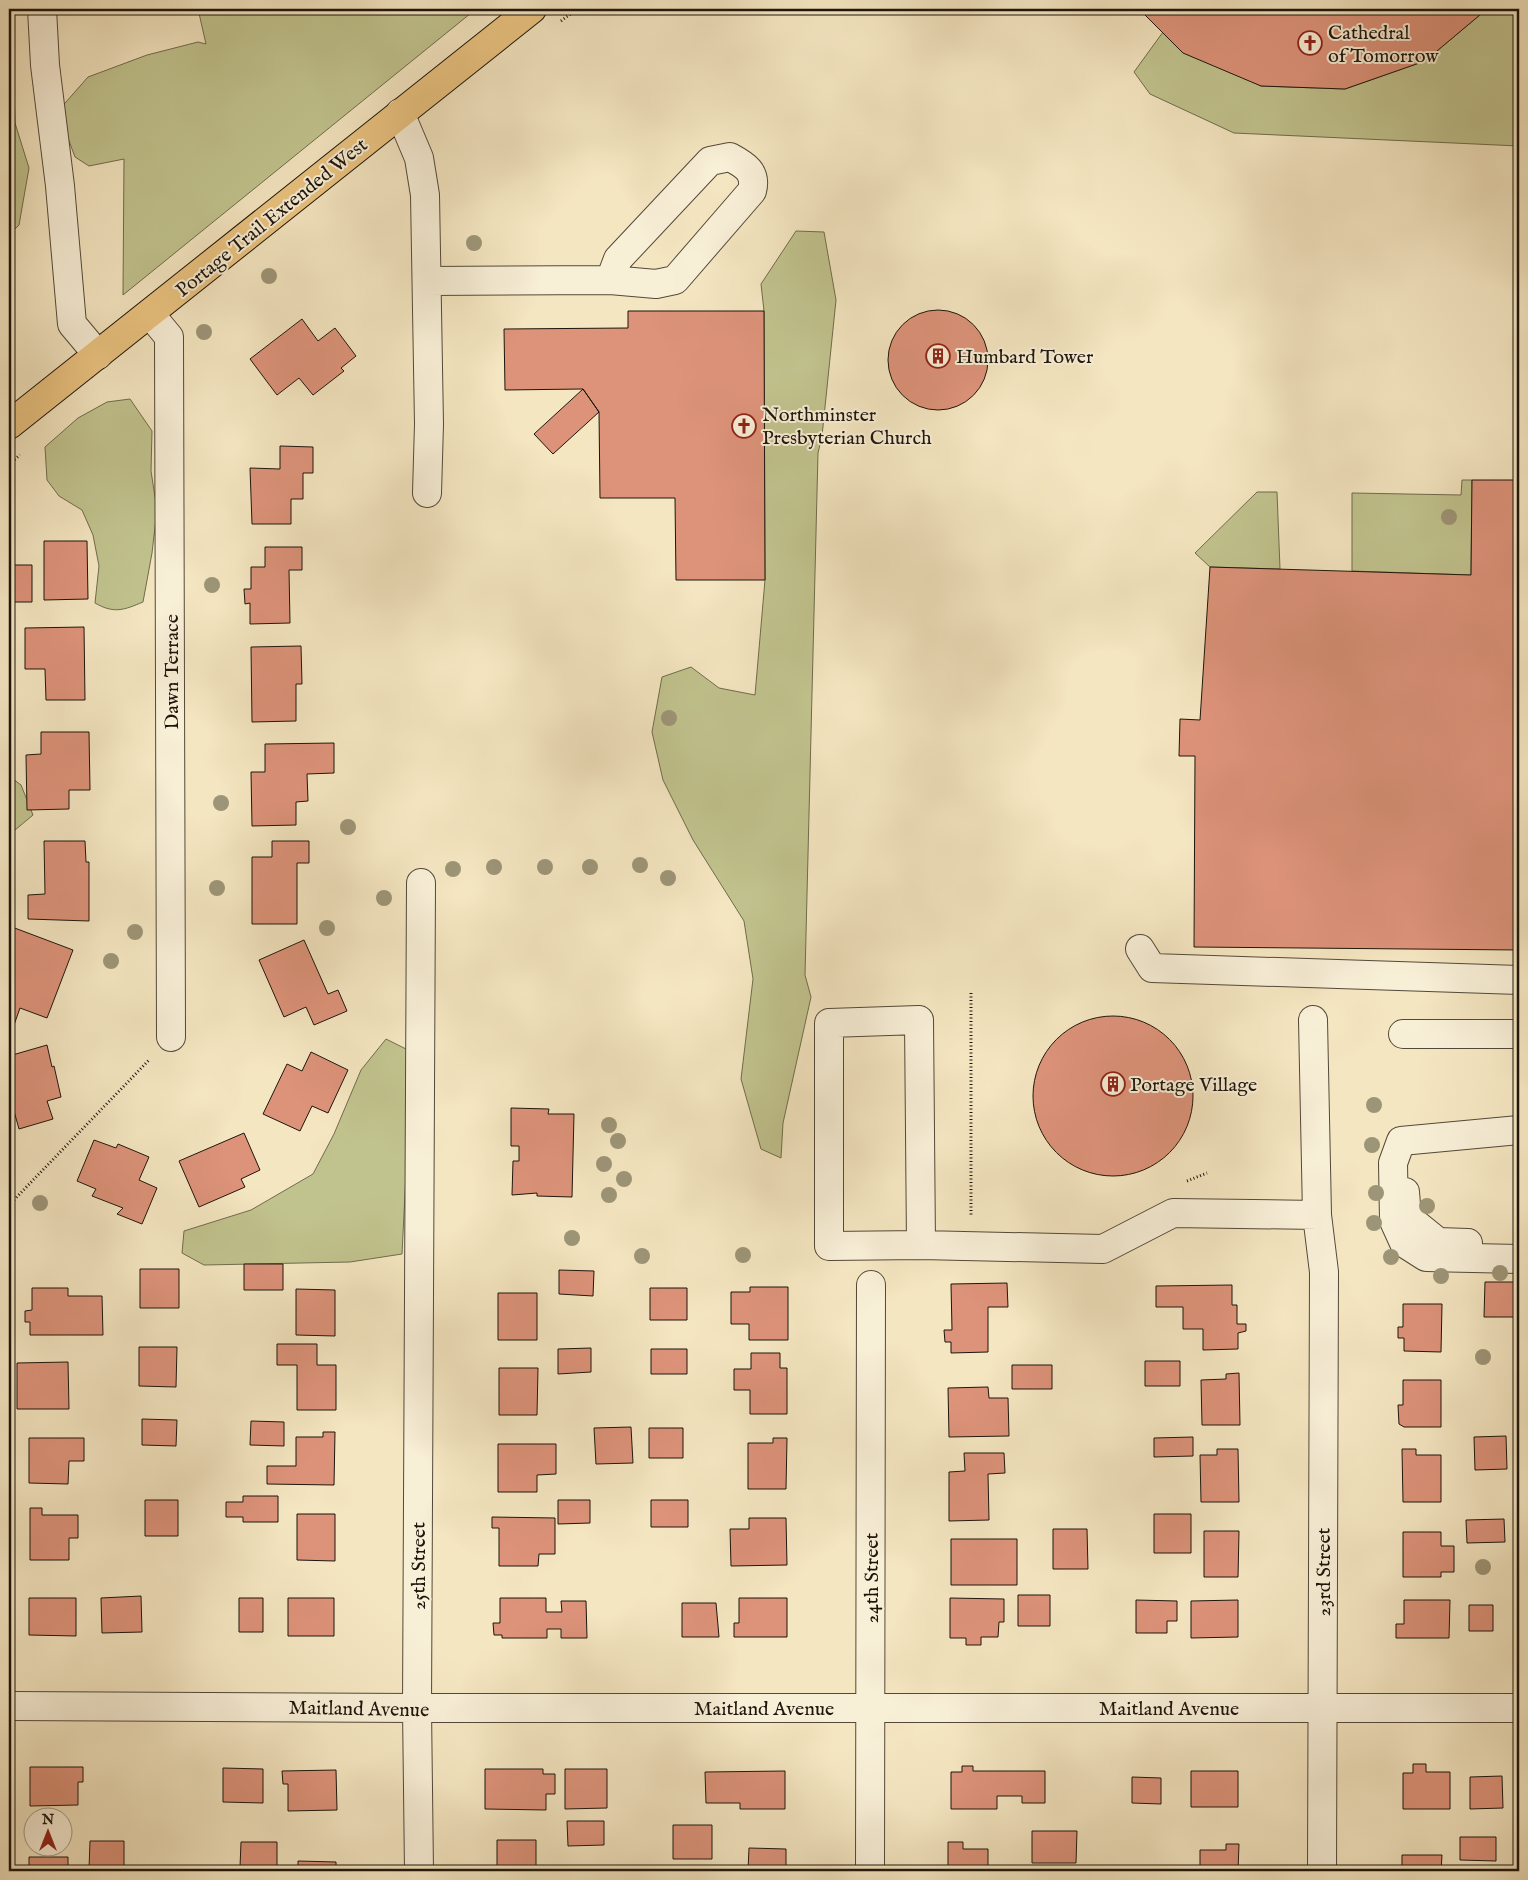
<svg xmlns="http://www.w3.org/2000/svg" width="1528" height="1880" viewBox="0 0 1528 1880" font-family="'IM FELL English',serif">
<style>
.green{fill:#c1c38e;stroke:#6f6c4d}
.building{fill:#dd937a;stroke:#1d150c}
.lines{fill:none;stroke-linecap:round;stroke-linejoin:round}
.minor-casing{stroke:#534939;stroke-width:30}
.major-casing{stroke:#1d150c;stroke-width:30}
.path{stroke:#1d150c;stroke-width:3;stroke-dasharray:1 2.5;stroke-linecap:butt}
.minor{stroke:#f8efd7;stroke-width:28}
.major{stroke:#eac380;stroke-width:28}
.tree{fill:#9d9577}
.labels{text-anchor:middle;stroke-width:4;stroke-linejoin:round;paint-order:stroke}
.poi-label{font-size:20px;fill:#1d150c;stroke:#f8efd7;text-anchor:start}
.street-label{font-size:20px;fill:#1d150c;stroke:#f8efd7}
</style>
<rect width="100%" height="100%" fill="#f4e6c1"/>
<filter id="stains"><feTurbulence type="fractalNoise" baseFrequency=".004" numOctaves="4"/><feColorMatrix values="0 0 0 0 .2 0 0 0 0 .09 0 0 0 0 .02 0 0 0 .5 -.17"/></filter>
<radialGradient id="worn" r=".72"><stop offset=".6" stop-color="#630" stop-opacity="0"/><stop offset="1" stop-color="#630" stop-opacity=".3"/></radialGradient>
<path class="green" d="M198,9H476L123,295L124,159L89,166L75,157L58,111L88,77L147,55L198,42L206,44Z
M1487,9H1519V146L1234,133L1150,94L1134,72L1163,32L1261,86L1345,89L1425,61Z
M9,76L14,91L15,123L29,168L19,225L9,235Z
M796,231L824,232L836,300L822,436L818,453L805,975L811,997L783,1123L781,1158L761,1149L741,1079L753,979L744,921L693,840L663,780L652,732L662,677L691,667L719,688L755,695L765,580L764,311L761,284Z
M130,399L152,431L151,471L157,510L152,553L143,602C124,610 114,614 95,603L99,566L93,535L82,510L59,496L47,480L45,447L78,418L107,402Z
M1462,480H1472L1471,575L1352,571V493L1461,495Z
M1257,492H1277L1280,569L1210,567L1195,553Z
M9,776L21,785L33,815L9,835Z
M386,1039L412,1052L402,1254L350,1262L204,1265L182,1253L184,1231L251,1210L313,1174L334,1134L361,1070Z"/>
<path class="building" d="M1139,9H1487L1425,61L1345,89L1261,86L1183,53Z
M888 360a50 50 0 1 1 100 0a50 50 0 1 1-100 0Z
M628,311H764L765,580H676L675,498H600L599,412L583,389L505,390L504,329L628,328Z
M302,319L318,341L335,328L356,356L341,368L344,371L313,395L299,378L277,395L250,359Z
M583,389L599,412L553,454L534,434Z
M280,446L313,447V473H303V499H291V524H252L250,468L280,469Z
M1472,480H1519V950L1194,947L1195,756H1179L1180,719L1200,720L1210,567L1471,575Z
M44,541H87L88,599L44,600Z
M265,547H302V570H289L290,623L250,624V603L245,604L244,589H251V567H265Z
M9,565H32V602H9Z
M84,627L85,700H46L45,669H25V628Z
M301,646L302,684H296V721L252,722L251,647Z
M41,732H89L90,790H69V809L27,810L26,755L41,754Z
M334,743V773L307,774L308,801L296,802V825L252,826L251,772H265V744Z
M44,841H85L86,862H89V921L28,919V895L45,894Z
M272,841H309V863H297V924H252V857H272Z
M12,927L73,950L47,1018L20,1008L14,1025L9,1023V936Z
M304,940L328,994L338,990L347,1011L314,1025L306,1007L284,1017L259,960Z
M1033 1096a80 80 0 1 1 160 0a80 80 0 1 1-160 0Z
M47,1045L52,1067L54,1066L61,1097L47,1101L53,1119L19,1129L9,1093L13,1092L9,1079V1056Z
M311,1052L348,1070L328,1113L312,1106L300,1131L263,1114L287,1064L302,1071Z
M511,1108L549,1109L548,1114H574L572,1197L537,1196V1193L512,1195L513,1161H519V1146H511Z
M244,1133L260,1170L241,1179L245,1187L199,1207L179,1161Z
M94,1140L116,1148L118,1144L149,1157L139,1180L157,1188L142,1224L117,1214L123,1208L92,1196L96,1189L77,1181Z
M244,1264H283V1290H244Z
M140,1269H179V1308H140Z
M559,1270L594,1271L593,1296L559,1294Z
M1485,1282H1518V1317H1484Z
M1007,1283L1008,1307H988V1352L951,1353V1342H945L944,1330H952L951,1284Z
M1232,1285V1305H1237V1324H1246V1331L1238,1333V1349L1203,1350V1329H1183V1307H1156V1286Z
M750,1287H788V1340H749V1324H731V1292H750Z
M32,1288H68V1296H102L103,1335H30V1322H25V1311L32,1310Z
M650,1288H687V1320H650Z
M296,1289L335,1290V1336L296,1335Z
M498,1293H537V1340H498Z
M1403,1304H1442L1441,1352L1404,1351V1338H1398V1327H1403Z
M277,1344H317V1365H336V1410H297V1365H277Z
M139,1347H177L176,1387L139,1386Z
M591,1348V1372L558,1374V1349Z
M651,1349H687V1374H651Z
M751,1353H780V1368H787V1414H750V1390H734V1369H751Z
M1145,1361H1180V1386H1145Z
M68,1362L69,1409H17V1363Z
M1012,1365H1052V1389H1012Z
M499,1368H538L537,1415H499Z
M1239,1373L1240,1425H1202L1201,1380L1226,1379V1374Z
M1403,1380H1441V1427H1404L1399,1424L1398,1405H1403Z
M988,1387L989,1398H1008L1009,1436L949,1437L948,1388Z
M142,1419L177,1420L176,1446L142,1445Z
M251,1421L284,1422V1446L250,1445Z
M631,1427L633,1463L596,1464L594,1428Z
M649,1428H683V1458H649Z
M323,1432H335L334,1485L267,1484V1466H296V1437H323Z
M1506,1436L1507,1469L1475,1470L1474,1437Z
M1193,1437V1456L1154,1457V1438Z
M29,1438H84V1461H69L68,1484L29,1483Z
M773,1438H787L786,1489H748V1443H773Z
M498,1444H556V1474L537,1475V1492H498Z
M1217,1449H1238L1239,1502H1201L1200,1455H1217Z
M1402,1449H1416V1455H1441V1502H1403Z
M964,1453H1004L1005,1473L988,1474L989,1520L949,1521V1472L965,1471Z
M243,1496H278V1522H243V1517H226V1502H243Z
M145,1500H178V1536H145Z
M558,1500H590V1523L558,1524Z
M651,1500H688V1527H651Z
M30,1508H42V1515H78V1538H69V1560H30Z
M297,1514H335V1561L297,1560Z
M1154,1514H1191V1553H1154Z
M492,1517L555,1518V1554H539L538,1566H499V1528H492Z
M749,1518H786L787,1565L731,1566L730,1529H749Z
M1504,1519L1505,1542L1467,1543L1466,1520Z
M1053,1529H1087L1088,1569H1053Z
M1204,1531H1239L1238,1577H1204Z
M1403,1532H1441V1546H1454V1572H1441V1577H1403Z
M951,1539H1017V1585H951Z
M1018,1595H1050V1626H1018Z
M141,1596L142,1632L102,1633L101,1598Z
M29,1598H76V1636L29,1635Z
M239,1598H263V1632H239Z
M288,1598H334V1636H288Z
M500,1598H546V1612H562L561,1601H586L587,1638H561V1629H547V1638H502V1635H494L493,1623H500Z
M739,1598H787V1637H734V1623H739Z
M950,1598L1004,1599V1622H999L998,1637H981V1645H966V1638H950Z
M1136,1600L1177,1601V1621H1167V1633H1136Z
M1238,1600V1637L1191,1638V1601Z
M1404,1600H1450L1449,1638H1396V1624H1404Z
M682,1603H716L719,1637H682Z
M1469,1605H1493V1631H1469Z
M1413,1764H1426V1772H1450V1809H1403V1773H1413Z
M962,1766H973V1771H1045V1803H1022V1796H997V1809H951V1772H962Z
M30,1767H83V1782H78V1805L30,1806Z
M223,1768L263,1769V1803L223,1802Z
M485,1769H543V1774H555V1794H546V1810L485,1809Z
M565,1769H607V1808L565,1809Z
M336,1770L337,1810L288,1811V1784H283L282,1771Z
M785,1771V1809H740V1803H706L705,1772Z
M1191,1771H1238V1807H1191Z
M1502,1776L1503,1808L1470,1809V1777Z
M1132,1777L1161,1778V1804L1132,1803Z
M567,1821H604V1845L568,1846Z
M673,1825H712V1859H673Z
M1032,1831H1077L1076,1863H1032Z
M1460,1837H1496V1861L1460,1860Z
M497,1840H536V1871H497Z
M90,1841H124V1869H89Z
M241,1842H277V1867H240Z
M948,1842H963V1849H988V1871H948Z
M1226,1844H1239L1238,1871H1200V1850H1226Z
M749,1848L786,1849V1871H748Z
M1402,1855H1442L1441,1871H1402Z
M29,1857H68V1871H29Z
M298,1861L336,1862V1871H298Z"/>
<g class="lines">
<g class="minor-casing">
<path id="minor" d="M42,9L45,65L60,186L72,324L98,355
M400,113L419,158L425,195L429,424L427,493
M428,281L610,280L656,284L675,280L752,191C757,172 745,165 730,157L710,161L618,259L610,280
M150,314L169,337L171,1037
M1140,949L1152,968L1519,980
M1313,1020L1317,1215
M1403,1034H1519
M1519,1130L1401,1141L1393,1163L1394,1221L1404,1243L1426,1257L1519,1259
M1405,1192L1407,1217L1438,1242L1468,1243
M921,1245L919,1020L829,1023V1246L921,1245L1103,1249L1173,1213L1317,1215L1324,1272L1322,1871
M9,1706L417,1708H1519
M419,1871L417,1708L421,883
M870,1871L871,1285"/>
</g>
<g class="major-casing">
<path id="major" d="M9,425L532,9"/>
</g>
<path class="path" d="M561,21L577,9
M9,464L20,455
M971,993V1215
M1187,1181L1207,1173
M9,1205L150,1059"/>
<use href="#minor" class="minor"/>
<use href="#major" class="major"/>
</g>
<g class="tree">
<circle cx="474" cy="243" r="8"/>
<circle cx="269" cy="276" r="8"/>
<circle cx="204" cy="332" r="8"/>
<circle cx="1449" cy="517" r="8"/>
<circle cx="212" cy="585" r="8"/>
<circle cx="669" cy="718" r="8"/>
<circle cx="221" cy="803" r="8"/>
<circle cx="348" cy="827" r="8"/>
<circle cx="640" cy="865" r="8"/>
<circle cx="494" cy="867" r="8"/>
<circle cx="545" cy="867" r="8"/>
<circle cx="590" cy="867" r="8"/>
<circle cx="453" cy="869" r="8"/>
<circle cx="668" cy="878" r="8"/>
<circle cx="217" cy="888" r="8"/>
<circle cx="384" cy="898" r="8"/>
<circle cx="327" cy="928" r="8"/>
<circle cx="135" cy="932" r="8"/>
<circle cx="111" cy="961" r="8"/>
<circle cx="1374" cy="1105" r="8"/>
<circle cx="609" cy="1125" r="8"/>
<circle cx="618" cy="1141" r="8"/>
<circle cx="1372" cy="1145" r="8"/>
<circle cx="604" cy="1164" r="8"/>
<circle cx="624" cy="1179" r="8"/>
<circle cx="1376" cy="1193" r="8"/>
<circle cx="609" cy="1195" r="8"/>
<circle cx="40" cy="1203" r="8"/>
<circle cx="1427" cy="1206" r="8"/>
<circle cx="1374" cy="1223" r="8"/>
<circle cx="572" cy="1238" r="8"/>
<circle cx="743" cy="1255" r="8"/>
<circle cx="642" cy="1256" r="8"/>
<circle cx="1391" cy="1257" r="8"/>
<circle cx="1500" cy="1273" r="8"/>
<circle cx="1441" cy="1276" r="8"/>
<circle cx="1483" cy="1357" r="8"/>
<circle cx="1483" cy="1567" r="8"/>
</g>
<defs>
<g id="church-ring" transform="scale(1.25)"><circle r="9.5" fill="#f8efd7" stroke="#8f2418" stroke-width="1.5"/><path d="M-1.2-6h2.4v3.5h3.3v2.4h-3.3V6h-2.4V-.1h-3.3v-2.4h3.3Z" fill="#8f2418"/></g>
<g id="building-ring" transform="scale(1.25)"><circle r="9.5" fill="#f8efd7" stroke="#8f2418" stroke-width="1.5"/><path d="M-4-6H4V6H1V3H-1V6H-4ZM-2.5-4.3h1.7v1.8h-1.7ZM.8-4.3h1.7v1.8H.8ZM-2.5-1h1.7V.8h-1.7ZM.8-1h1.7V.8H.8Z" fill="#8f2418"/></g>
</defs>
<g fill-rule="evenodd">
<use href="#church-ring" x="1310" y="43"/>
<use href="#building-ring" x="938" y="356"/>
<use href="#church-ring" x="744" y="426"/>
<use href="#building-ring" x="1113" y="1084"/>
</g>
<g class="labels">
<g class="poi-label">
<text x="1328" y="39">Cathedral<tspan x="1328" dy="23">of Tomorrow</tspan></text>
<text x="956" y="363">Humbard Tower</text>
<text x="762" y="421">Northminster<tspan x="762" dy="23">Presbyterian Church</tspan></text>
<text x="1130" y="1091">Portage Village</text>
</g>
<g class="street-label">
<text transform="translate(271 217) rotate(-39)" y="7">Portage Trail Extended West</text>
<text transform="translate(171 672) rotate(-90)" y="7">Dawn Terrace</text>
<text transform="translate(418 1566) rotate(-90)" y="7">25th Street</text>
<text transform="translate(1323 1572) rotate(-90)" y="7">23rd Street</text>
<text transform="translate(871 1578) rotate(-90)" y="7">24th Street</text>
<text transform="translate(359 1708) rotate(1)" y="7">Maitland Avenue</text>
<text x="764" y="1715">Maitland Avenue</text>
<text x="1169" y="1715">Maitland Avenue</text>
</g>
</g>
<rect width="1528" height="1880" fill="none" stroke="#f4e6c1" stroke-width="30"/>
<rect x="10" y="10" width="1508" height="1860" fill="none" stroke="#1d150c" stroke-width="2.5"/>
<rect x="15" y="15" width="1498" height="1850" fill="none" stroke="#1d150c"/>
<g transform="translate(48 1832)"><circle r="24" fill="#f8efd7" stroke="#a09886"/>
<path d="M0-4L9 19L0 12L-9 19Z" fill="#8f2418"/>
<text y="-8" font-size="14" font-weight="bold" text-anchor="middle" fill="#1d150c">N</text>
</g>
<rect width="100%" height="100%" filter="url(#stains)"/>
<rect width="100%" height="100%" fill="url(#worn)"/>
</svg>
